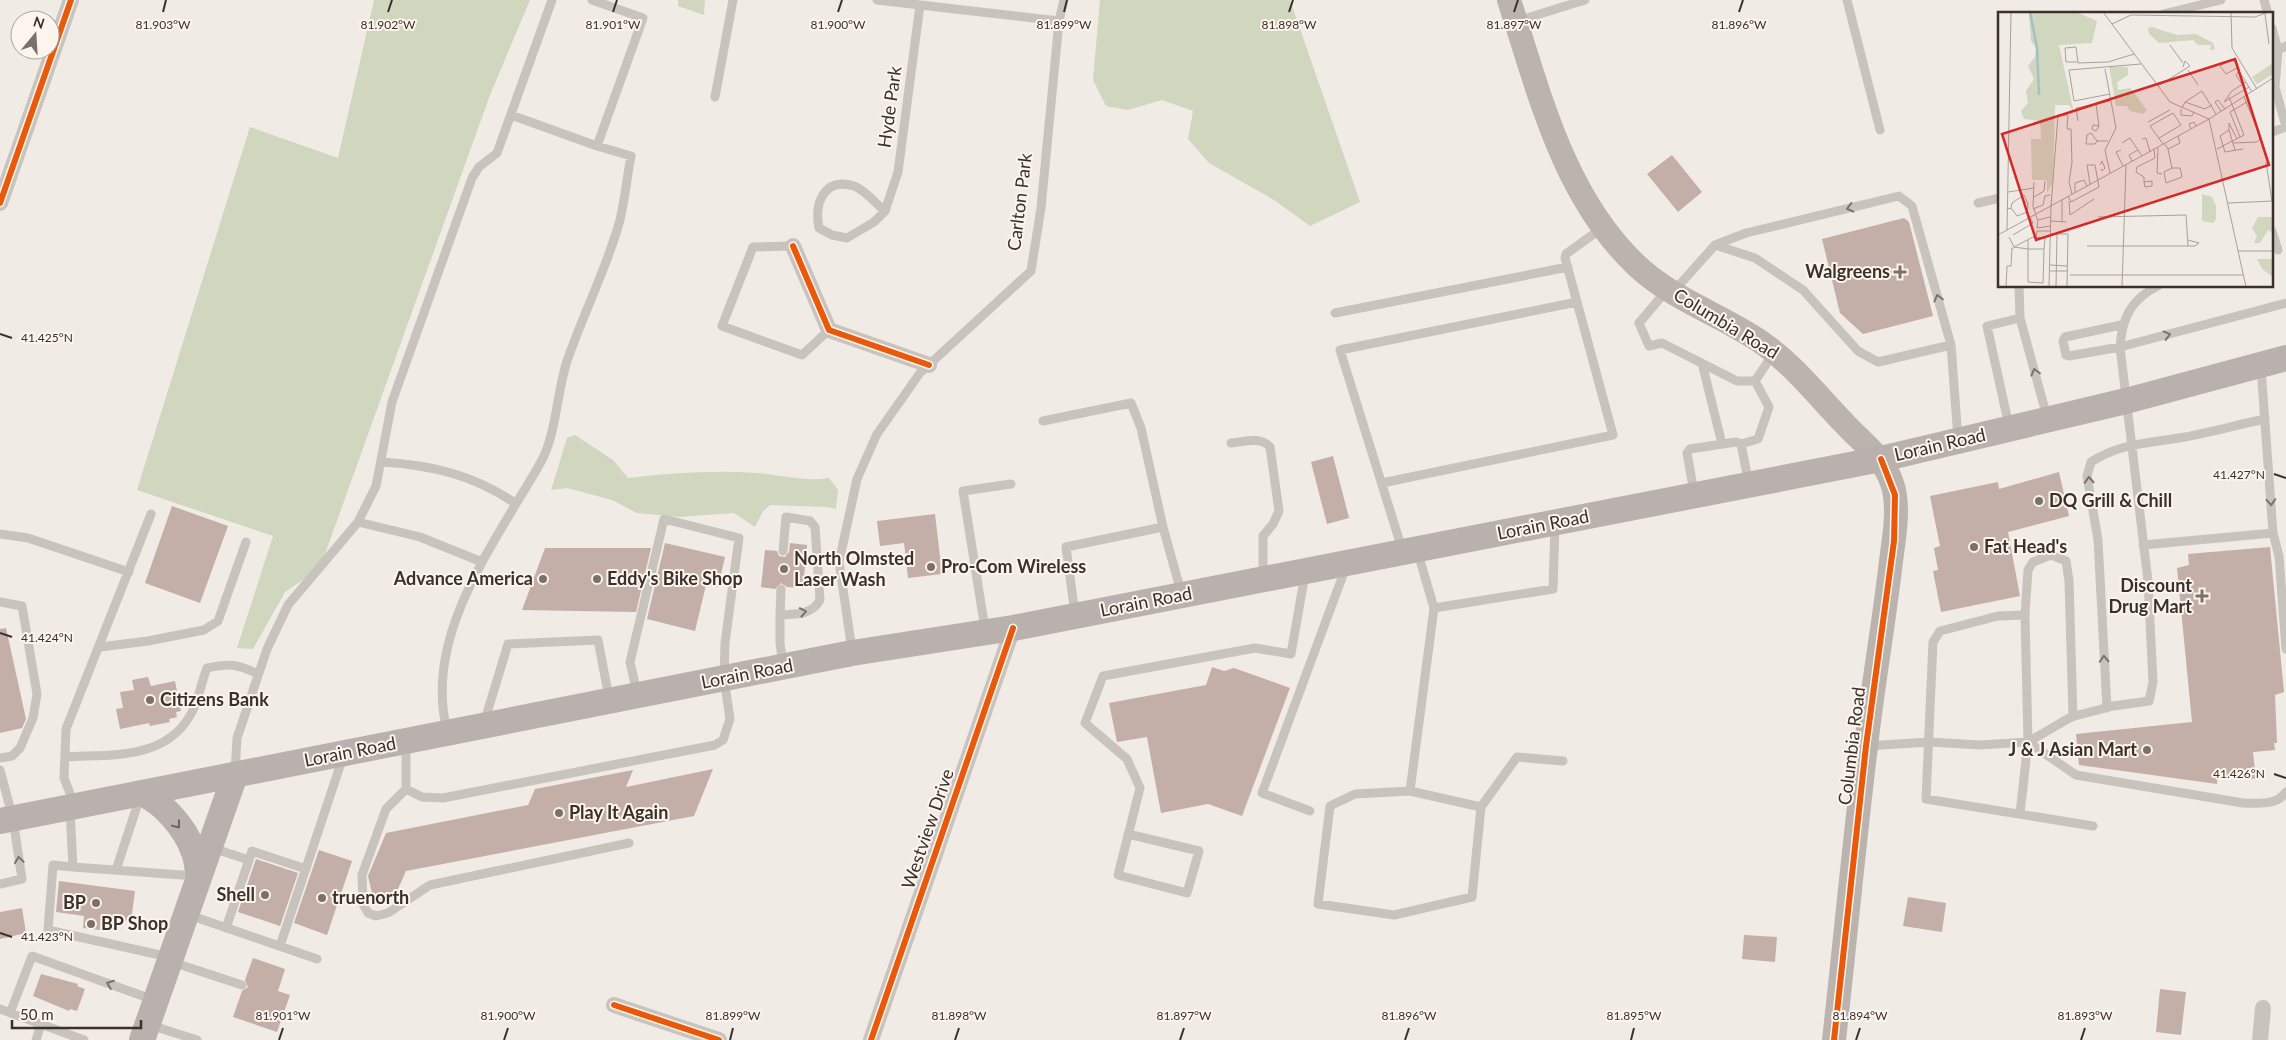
<svg xmlns="http://www.w3.org/2000/svg" width="2286" height="1040" viewBox="0 0 2286 1040" font-family="Lato,sans-serif">
<style>
.green{fill:#d1d6bf}
.building{fill:#c3afa7}
.lines{fill:none;stroke-linecap:round;stroke-linejoin:round}
.lane{stroke:#c9c3be;stroke-width:9}
.street{stroke:#c9c3be;stroke-width:16}
.secondary{stroke:#bab3ae;stroke-width:24}
.primary{stroke:#b8b1ad;stroke-width:26}
.cycleway-casing{stroke:#fbf5ee;stroke-width:9}
.cycleway{stroke:#e8590c;stroke-width:6}
.oneway{stroke:#7b726d}
.oneway2{stroke:#6d645f}
.ticks{fill:none;stroke:#3b302b;stroke-width:2}
.poi-dot{fill:#7a716c;stroke:#fbf5ee;stroke-width:2}
.labels{text-anchor:middle;stroke-width:4;stroke-linejoin:round;paint-order:stroke}
.street-label{font-size:18px;fill:#3b302b;stroke:#fbf5ee}
.poi-label{font-size:18px;font-weight:bold;fill:#3b302b;stroke:#fbf5ee;text-anchor:start}
.inset-river{fill:none;stroke:#a1c2c1;stroke-width:2.5}
.inset-road{fill:none;stroke:#a8a09b;stroke-width:1}
.view{fill:#d62828;fill-opacity:0.15;stroke:#d62828;stroke-width:2.5}
.inset-edge{fill:none;stroke:#3b302b;stroke-width:2.5}
.ticks-label{font-size:12px;text-anchor:middle;fill:#3b302b;stroke:#fbf5ee;stroke-width:4;stroke-linejoin:round;paint-order:stroke}
</style>
<rect width="100%" height="100%" fill="#f0ebe5"/>
<path class="green" d="M374,0H530L490,95L320,568L285,592L253,649L237,648L273,536L137,490L250,127L338,158Z
M678,0H705L704,15L678,6Z
M1100,0H1290L1360,202L1310,226L1274,200L1209,163L1188,139L1193,111L1162,100L1128,110L1106,106L1093,80Z
M575,435L613,460L628,478C671,473 713,470 756,473C781,475 804,482 829,478L838,490L836,509L826,507L770,505L763,511L755,527L734,513L679,517L637,513L612,500L567,488L551,490L567,438Z"/>
<path class="building" d="M1672,155L1702,192L1678,212L1647,174Z
M1904,218L1909,222L1933,316L1863,334L1840,313L1822,239Z
M1333,456L1349,518L1327,524L1311,462Z
M2059,472L2069,516L2008,532L2020,596L1941,612L1933,571L1938,570L1934,548L1940,546L1930,496L1998,482L1999,489Z
M172,506L228,526L200,603L145,583Z
M935,514L942,574L908,578L904,543L880,546L877,521Z
M665,543L725,557L718,587L706,585L695,631L647,619Z
M790,543L807,545L803,588L787,587L781,583L775,589L761,587L765,550L777,551L779,556L785,557L789,552Z
M2270,547L2284,692L2275,695L2277,743H2274L2275,750L2253,752L2256,779L2218,775L2217,784L2079,765L2076,734L2192,722L2177,568L2189,565L2188,554Z
M545,548H651L636,612L522,610Z
M6,628L26,719L22,728L0,733V629Z
M1212,667L1224,671L1234,668L1290,688L1242,816L1208,804L1161,813L1147,737L1117,742L1109,703L1206,685Z
M148,677L151,686L175,681L181,711L176,712L177,717L169,719L170,722L150,726L149,723L120,729L116,709L123,708L120,692L134,690L132,680Z
M713,769L694,816L406,871L394,898L374,902L368,876L386,833L528,805L535,789L633,770L626,787Z
M319,850L352,861L327,935L294,923Z
M256,859L298,873L280,926L238,912Z
M59,881L135,891L131,921L101,918L100,930L83,928L84,916L56,912Z
M1908,897L1946,903L1942,932L1903,926Z
M22,908L26,933L0,939V912Z
M1744,935L1777,937L1775,962L1742,959Z
M253,958L285,969L278,991L290,995L277,1032L233,1017L242,991L248,987L245,980Z
M41,974L78,984L77,986L85,989L77,1011L70,1009L69,1011L33,996Z
M2160,989L2186,992L2181,1035L2156,1032Z"/>
<g class="lines">
<path class="lane" d="M877,0L1059,21
M1847,0L1880,130
M2264,0L2268,14
M2163,14L2221,0
M1517,21L1585,0
M2272,28L2278,50
M715,97L733,0
M511,115L597,146
M2286,127L2275,87L2278,50L2286,46
M2272,132L2286,127
M1978,203L2000,198
M885,211C876,204 865,190 854,186C824,177 814,203 819,228L832,235L847,238L874,222L885,211L898,172L920,5
M2272,231L2278,250
M1715,245L1755,258L1803,290L1858,351L1878,362L1951,345
M793,246L753,247L722,326L802,355L829,330
M2019,286L2020,318
M1667,290L1639,323L1649,346L1662,343L1737,381H1755L1773,354
M1674,291L1715,245L1746,233L1899,196L1912,206L1951,345L1958,439
M1577,302L1565,258L1566,254L1602,228
M1335,313L1568,267
M2121,325L2065,337L2063,341L2066,355L2069,356L2120,347L2286,303
M1702,363L1722,444
M2261,368L2273,533L2279,556L2286,649
M1043,421L1131,403L1141,428L1163,527
M2009,426L1987,326L2020,318L2047,417
M1231,443C1244,442 1260,436 1270,447L1279,511L1273,524L1263,536V577
M1741,444L1758,439L1769,407L1755,381
M382,462C431,465 475,475 516,504
M1382,483L1613,435L1577,302L1340,350L1402,549
M1694,492L1687,453L1690,449L1736,442L1741,444L1749,484
M358,522L420,537L482,562
M0,534L28,538L129,572
M2143,545L2273,533
M1417,550L1434,608L1553,589L1555,525
M781,589L780,615C796,614 812,615 820,600L815,527L810,521L786,517L783,551
M0,602L22,606L37,694L33,718L20,748L12,756L0,758
M1075,614L1066,547L1163,527L1181,592
M780,615V643L783,664
M985,629L963,491L1011,484
M100,647L148,641L204,630L218,621L246,542
M852,650L839,562L857,479L877,434L920,373L1031,271L1041,208L1059,21L1064,0
M2107,708L2098,540L2087,476L2091,462C2118,444 2148,443 2179,438C2208,433 2236,425 2265,419
M2073,717L2069,581L2066,561L2051,555L2033,562L2028,570L2025,615L1998,616L1940,631L1933,642L1926,799L2093,826
M484,723L508,644L598,640L609,698
M447,730C426,649 477,569 517,502C526,487 536,472 544,456C557,426 557,392 567,361C583,314 607,268 620,220C625,199 627,177 631,156L597,146L643,18L592,0
M2028,742L2076,775L2243,803C2258,803 2277,806 2286,792
M406,744V789L422,797L443,798L715,745L723,740L730,719L724,678L725,643L739,538L664,519L630,662L637,693
M1866,746L1930,742L1980,745L2028,742L2071,717L2113,706L2149,701L2153,682L2148,581L2120,347C2122,318 2131,299 2158,286
M65,757C113,754 170,761 194,708C199,696 202,681 207,668C230,663 237,664 258,674
M0,770L13,819L22,879L0,884
M235,772L237,738L267,649L288,605L358,522L376,486L392,402L472,178L479,167L497,153L552,0
M406,789L386,809L362,875L363,904L368,913L376,916L388,913L430,885L629,843
M1410,791L1355,794L1330,806L1318,904L1394,915L1472,897L1481,807L1410,791L1434,608
M74,804L64,778L66,729L151,514
M1481,807L1517,757L1563,761
M70,810L73,867L195,876
M1310,811L1262,793L1346,567
M2020,814L2028,742L2025,615
M1128,834L1199,851L1187,893L1118,875L1140,788L1127,759L1085,723L1103,676L1255,648L1291,654L1305,574
M212,848L249,860L226,928
M249,860L252,851L306,869
M73,867L53,865L48,930L169,957
M116,870L140,797
M189,915L317,959
M280,946L343,757
M172,962L242,985
M0,1009L84,1040
M10,1013L32,956L154,1000
M150,1025L197,1040
M36,1040L41,1024"/>
<path class="street" d="M0,203L71,0
M793,246L829,330L929,365
M614,1005L719,1040
M871,1040L1013,628
M2260,1040L2263,1008"/>
<path class="secondary" d="M1509,0C1539,92 1563,195 1635,264C1670,298 1717,313 1758,340C1792,363 1815,393 1844,423C1863,444 1882,455 1892,483C1900,506 1894,538 1891,561C1884,623 1873,684 1866,746C1854,844 1845,942 1834,1040"/>
<path class="primary" d="M141,793C163,802 185,828 193,850C197,858 197,868 199,877
M0,821L852,653L1013,628L1881,459L2126,401L2286,358
M142,1040L235,775"/>
<g class="cycleway-casing">
<path id="cycleway" d="M0,203L71,0
M793,246L829,330L929,365
M614,1005L719,1040
M871,1040L1013,628
M1834,1040L1866,746L1894,541L1895,495L1881,459"/>
</g>
<use href="#cycleway" class="cycleway"/>
</g>
<defs><path id="oneway-chevron" d="M-2-3.5L2.5 0L-2 3.5" fill="none" stroke-width="1.6" stroke-linecap="round" stroke-linejoin="round" transform="scale(1.25)"/></defs>
<g class="oneway">
<use href="#oneway-chevron" transform="translate(1850 208) rotate(166)"/>
<use href="#oneway-chevron" transform="translate(1938 298) rotate(-105)"/>
<use href="#oneway-chevron" transform="translate(2167 335) rotate(-15)"/>
<use href="#oneway-chevron" transform="translate(2035 372) rotate(-105)"/>
<use href="#oneway-chevron" transform="translate(2089 480) rotate(-93)"/>
<use href="#oneway-chevron" transform="translate(2271 502) rotate(86)"/>
<use href="#oneway-chevron" transform="translate(803 612) rotate(-11)"/>
<use href="#oneway-chevron" transform="translate(2104 659) rotate(-93)"/>
<use href="#oneway-chevron" transform="translate(19 860) rotate(-98)"/>
<use href="#oneway-chevron" transform="translate(110 984) rotate(-160)"/>
</g>
<use class="oneway2" href="#oneway-chevron" transform="translate(177 825) rotate(53)"/>
<path class="ticks" d="M163,12L166,0M388,12L392,0M613,12L617,0M838,12L842,0M1064,12L1067,0M1289,12L1293,0M1514,12L1518,0M1739,12L1743,0M0,334L12,338M2274,474L2286,478M0,633L12,637M2274,774L2286,778M0,933L12,937M279,1040L283,1028M504,1040L508,1028M730,1040L733,1028M955,1040L959,1028M1180,1040L1184,1028M1405,1040L1409,1028M1631,1040L1634,1028M1856,1040L1860,1028M2081,1040L2085,1028"/>
<g class="poi-dot">
<path d="M1897.5 264.5h5v5h5v5h-5v5h-5v-5h-5v-5h5z"/>
<circle cx="2039" cy="501" r="5"/>
<circle cx="1974" cy="547" r="5"/>
<circle cx="931" cy="567" r="5"/>
<circle cx="784" cy="569" r="5"/>
<circle cx="543" cy="579" r="5"/>
<circle cx="597" cy="579" r="5"/>
<path d="M2199.5 588.5h5v5h5v5h-5v5h-5v-5h-5v-5h5z"/>
<circle cx="150" cy="700" r="5"/>
<circle cx="2147" cy="750" r="5"/>
<circle cx="559" cy="813" r="5"/>
<circle cx="265" cy="895" r="5"/>
<circle cx="322" cy="898" r="5"/>
<circle cx="96" cy="903" r="5"/>
<circle cx="91" cy="924" r="5"/>
</g>
<g class="labels">
<g class="street-label">
<text transform="translate(890 107) rotate(-82)" y="6">Hyde Park</text>
<text transform="translate(1020 202) rotate(-83)" y="6">Carlton Park</text>
<text transform="translate(1726 324) rotate(31)" y="6">Columbia Road</text>
<text transform="translate(1940 445) rotate(-13)" y="6">Lorain Road</text>
<text transform="translate(1543 525) rotate(-11)" y="6">Lorain Road</text>
<text transform="translate(1146 602) rotate(-11)" y="6">Lorain Road</text>
<text transform="translate(747 674) rotate(-11)" y="6">Lorain Road</text>
<text transform="translate(1852 746) rotate(-83)" y="6">Columbia Road</text>
<text transform="translate(350 752) rotate(-11)" y="6">Lorain Road</text>
<text transform="translate(928 829) rotate(-71)" y="6">Westview Drive</text>
</g>
<g class="poi-label">
<text x="1890" y="278" text-anchor="end">Walgreens</text>
<text x="2049" y="507">DQ Grill &amp; Chill</text>
<text x="1984" y="553">Fat Head's</text>
<text x="794" y="565">North Olmsted<tspan x="794" dy="21">Laser Wash</tspan></text>
<text x="941" y="573">Pro-Com Wireless</text>
<text x="533" y="585" text-anchor="end">Advance America</text>
<text x="607" y="585">Eddy's Bike Shop</text>
<text x="2192" y="592" text-anchor="end">Discount<tspan x="2192" dy="21">Drug Mart</tspan></text>
<text x="160" y="706">Citizens Bank</text>
<text x="2137" y="756" text-anchor="end">J &amp; J Asian Mart</text>
<text x="569" y="819">Play It Again</text>
<text x="255" y="901" text-anchor="end">Shell</text>
<text x="332" y="904">truenorth</text>
<text x="86" y="909" text-anchor="end">BP</text>
<text x="101" y="930">BP Shop</text>
</g>
</g>
<g transform="translate(1998 12)">
<rect width="275" height="275" fill="#f0ebe5"/>
<path d="M31,0H78L99,9L94,31L61,33L76,101L71,93H57L55,170L49,181V168H34L33,127H43L42,109L26,107L23,99L30,91L28,79L36,67L30,54L37,45L38,36L33,29ZM154,15L179,23L198,22L215,31L217,37L212,38L213,33H200L195,28L161,31L151,22L150,16ZM275,51V62L259,72L254,65ZM111,54L130,55V63L119,70L120,78L132,76L149,98L145,102L132,99L129,94H118ZM204,182L214,185L218,194V207L215,211L204,209ZM260,205H275V221L270,218L262,231H256L259,224L254,216ZM259,247H275V265L264,257Z" fill="#d1d6bf"/>
<path class="inset-river" d="M32,0L39,36L41,83"/>
<path class="inset-road" d="M105,0L172,90L211,107M233,0L234,36L259,77M267,2L271,32M114,12L133,3L257,5L270,0M172,33L185,51M79,50H68L67,36L78,35L80,51L110,50L136,42M238,52L234,47L222,54L228,62L239,56M107,57L118,116L107,138L112,161M190,58L200,73M248,70L234,79L226,90L251,75M244,72L238,63L241,59L254,80M160,74L192,54L187,49L185,55M112,82L76,89L71,58L143,52M187,90L207,97L214,93M98,92L101,114L98,119L94,117L95,113L101,114M184,96L187,90L204,79L218,102M183,97V103L194,104L196,100M223,99L217,90L220,88L227,97M211,107L248,275M80,109L78,96L112,89M150,110L172,98M193,117L191,112L196,110L198,114M231,118L237,138M242,125L232,100L249,90M161,126L183,113L175,101L152,114L165,132M144,127L148,126L152,140M239,127L231,111V118L222,124L227,140L245,137M99,129L97,132H88L89,123L93,121L99,129H110M124,131L132,126L140,138M166,131L170,137L182,131L180,124M235,131L259,130L263,126L246,85M160,136L159,161L164,162M170,137L174,156H182L184,165L168,171L166,160L174,156M219,137L246,123L231,85M123,138L118,140L125,154M134,149L131,143L140,138L144,144M268,150L274,189M102,153L104,149L107,156L104,159L103,157M36,170L35,195L38,202M146,170L154,169V174L147,175L146,170V165L138,160L139,155L157,146L156,137M10,180L36,176M77,180V171L86,168L89,174M70,184L73,190L101,175L97,153H89L92,172M36,185L46,179L47,169M71,189L72,203L96,187M230,191L275,189M53,194L60,103H70L69,117H73L74,151L71,170L74,182M9,196L14,197L19,204L29,200L35,211L15,223M13,196L14,191L26,183L30,192L29,200M35,197L45,193L47,184L52,183M37,202L40,208L52,205M100,205L188,203L190,234M40,208L39,216L53,214M53,209L68,210M64,210V188M9,218L13,0M53,222H70L69,275M0,223L211,107L275,66M11,225L16,235L35,225L47,226L46,237H30V228M38,225L39,219H52M89,234H197L201,231L190,228M16,235L30,237V270L45,271L46,237M240,239H275M52,253L69,254M52,259H69M72,263H245M8,275L9,254H13L14,236H16M51,275L53,194M58,275L59,222M124,275L128,153"/>
<path class="view" d="M237,47L271,153L38,228L4,122Z"/>
<rect width="275" height="275" class="inset-edge"/>
</g>
<g class="ticks-label">
<text x="163" y="29">81.903°W</text>
<text x="388" y="29">81.902°W</text>
<text x="613" y="29">81.901°W</text>
<text x="838" y="29">81.900°W</text>
<text x="1064" y="29">81.899°W</text>
<text x="1289" y="29">81.898°W</text>
<text x="1514" y="29">81.897°W</text>
<text x="1739" y="29">81.896°W</text>
<text x="47" y="342">41.425°N</text>
<text x="2239" y="479">41.427°N</text>
<text x="47" y="642">41.424°N</text>
<text x="2239" y="778">41.426°N</text>
<text x="47" y="941">41.423°N</text>
<text x="283" y="1020">81.901°W</text>
<text x="508" y="1020">81.900°W</text>
<text x="733" y="1020">81.899°W</text>
<text x="959" y="1020">81.898°W</text>
<text x="1184" y="1020">81.897°W</text>
<text x="1409" y="1020">81.896°W</text>
<text x="1634" y="1020">81.895°W</text>
<text x="1860" y="1020">81.894°W</text>
<text x="2085" y="1020">81.893°W</text>
</g>
<g transform="translate(35 35) rotate(18)"><circle r="24" fill="#fbf5ee" stroke="#aea6a0"/>
<path d="M0-4L9 19L0 12L-9 19Z" fill="#7a716c"/>
<text y="-8" font-size="14" font-weight="bold" text-anchor="middle" fill="#3b302b">N</text>
</g>
<path d="M12 1020v8h129v-8" fill="none" stroke="#3b302b" stroke-width="2.5"/>
<text x="20" y="1020" font-size="15" fill="#3b302b" stroke="#fbf5ee" stroke-width="4" paint-order="stroke">50 m</text>
</svg>
